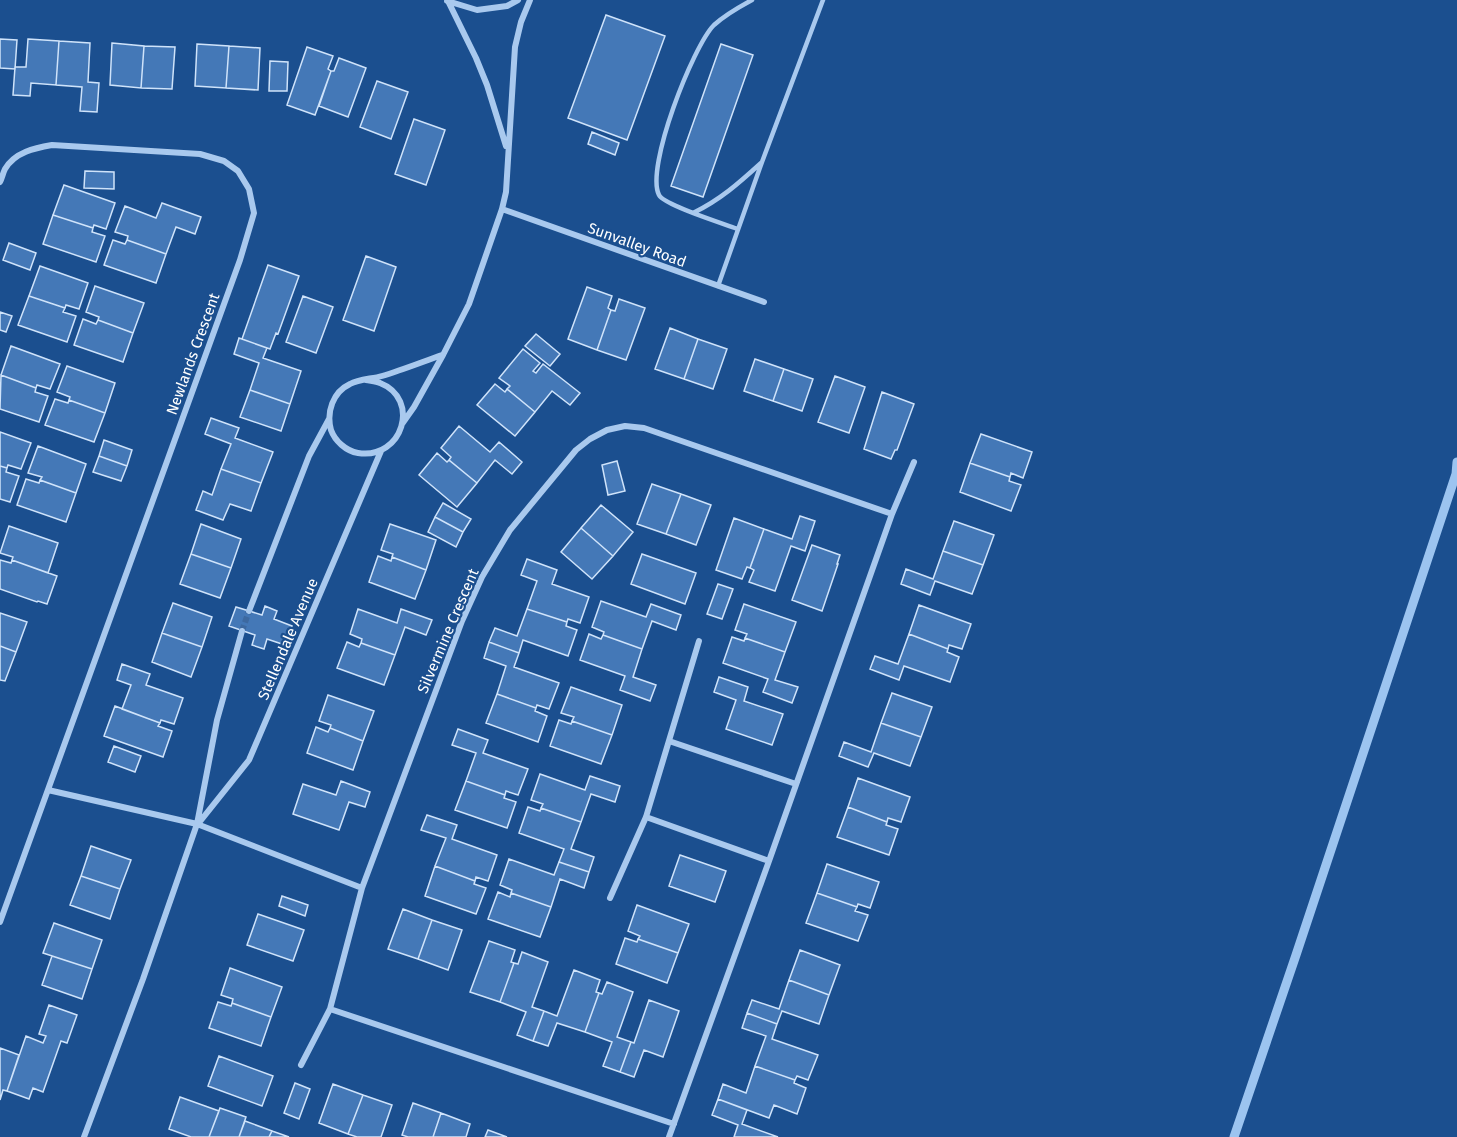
<svg xmlns="http://www.w3.org/2000/svg" width="1457" height="1137" viewBox="0 0 1457 1137" font-family="'Fira Sans',sans-serif">
<style>
.lines{fill:none;stroke-linecap:round;stroke-linejoin:round}
.stream{stroke:#9cc4f0;stroke-width:9}
.building{fill:#4478b7;stroke:#cfe3fa;stroke-width:1.5}
.street-tunnel{stroke:#3d69a0;stroke-width:6;stroke-dasharray:6 3;stroke-linecap:butt}
.lane{stroke:#a9c9ee;stroke-width:4.5}
.street{stroke:#a9c9ee;stroke-width:6}
.labels{text-anchor:middle;stroke-width:4.5;stroke-linejoin:round;paint-order:stroke}
.street-label{font-size:15px;fill:#fff;stroke:#1b4f8f}
</style>
<rect width="100%" height="100%" fill="#1b4f8f"/>
<g class="lines">
<path class="stream" d="M1234,1137L1296,955L1456,474L1457,462"/>
</g>
<path class="building" d="M606,15L665,36L627,140L568,118Z
M0,39L17,40L15,69L0,68Z
M28,39L59,41L56,85L31,83L30,96L13,95L15,67H26Z
M59,41L90,43L88,82L99,83L97,112L80,111L82,87L56,85Z
M112,43L144,46L141,88L110,85Z
M197,44L229,46L226,88L195,86Z
M721,44L753,55L703,197L671,186Z
M144,46L175,47L172,89L141,88Z
M229,46L260,48L258,90L226,88Z
M307,47L333,56L328,69L331,71L315,115L287,105Z
M339,58L366,68L348,117L319,106L331,71H334Z
M270,61L288,62L287,91H269Z
M377,81L408,92L391,139L360,127Z
M414,119L445,130L426,185L395,174Z
M592,132L619,143L615,155L588,144Z
M85,171L114,172V189L84,188Z
M64,185L115,203L106,229L94,225L93,228L53,215Z
M162,203L201,217L195,234L176,227L166,254L127,240L128,236L115,232L125,206L156,218Z
M53,215L93,228L92,232L105,236L96,262L43,244Z
M113,240L125,244L127,240L166,254L156,283L104,265Z
M9,243L36,253L30,270L3,260Z
M366,256L396,267L374,331L343,320Z
M268,265L299,276L278,334L276,333L270,349L242,339Z
M40,266L88,283L79,309L66,305L65,308L29,296Z
M95,286L144,303L133,333L98,320L99,317L86,312Z
M587,287L612,296L608,308L611,310L597,350L568,339Z
M29,296L65,308L63,312L76,316L67,342L18,325Z
M303,296L333,307L316,353L286,342Z
M619,299L645,308L626,360L597,350L611,310L615,311Z
M0,312L12,316L6,332L0,330Z
M83,319L96,324L98,320L133,333L123,362L74,345Z
M670,328L698,339L684,379L655,369Z
M536,334L560,354L550,366L525,346Z
M239,338L267,348L263,358L301,371L290,404L250,390L259,363L234,354Z
M698,339L727,349L713,389L684,379Z
M11,346L60,364L50,389L37,385L36,388L1,375Z
M523,349L540,363L533,371L536,373L543,364L580,393L570,405L552,391L535,412L507,389L510,386L499,378Z
M755,359L784,369L773,401L744,391Z
M67,366L115,383L105,413L69,400L70,397L57,392Z
M784,369L813,379L802,411L773,401Z
M1,375L36,388L35,392L48,396L39,422L0,409Z
M835,376L865,387L849,433L818,422Z
M495,384L505,392L507,389L535,412L515,436L477,405Z
M250,390L290,404L281,431L240,417Z
M882,392L914,404L897,450H895L891,459L864,449Z
M55,399L68,403L69,400L105,413L94,442L45,425Z
M211,418L239,428L235,438L273,452L261,483L221,469L231,444L205,434Z
M459,426L490,452L499,442L522,462L512,474L495,460L477,483L449,460L451,457L441,448Z
M0,432L31,443L21,469L8,465L7,468L0,466Z
M981,434L1032,452L1023,478L1011,473L1010,477L970,463Z
M104,440L132,450L127,466L99,456Z
M38,446L86,464L76,493L40,480L42,477L28,473Z
M437,453L447,462L449,460L477,483L457,507L419,475Z
M99,456L127,466L121,481L93,472Z
M617,461L625,491L608,495L602,465Z
M970,463L1010,477L1009,481L1021,485L1011,511L960,492Z
M0,466L7,468L6,472L19,476L10,502L0,499Z
M221,469L261,483L251,511L230,504L223,520L196,510L203,491L212,495Z
M26,479L39,483L40,480L76,493L66,522L17,505Z
M652,484L681,494L666,534L637,524Z
M681,494L711,505L696,545L666,534Z
M443,503L471,519L463,532L435,517Z
M601,505L633,532L613,556L581,528Z
M800,516L815,521L805,551L791,546L775,591L749,582L754,570L750,568L764,529L792,539Z
M435,517L463,532L456,547L428,532Z
M734,518L764,529L750,568L747,567L742,579L716,570Z
M954,521L994,535L983,565L943,551Z
M201,524L241,539L231,568L191,554Z
M390,524L436,540L426,570L392,557L393,554L381,550Z
M9,526L58,543L48,573L12,560L13,557L0,553Z
M581,528L613,556L592,579L561,552Z
M812,545L840,555L837,564H838L822,611L792,600Z
M943,551L983,565L972,594L935,581L930,595L901,584L906,569L933,579Z
M191,554L231,568L220,598L180,584Z
M642,554L696,573L685,604L631,584Z
M378,556L391,561L392,557L426,570L415,599L369,582Z
M527,559L557,570L552,584L589,597L580,623L568,619L567,622L527,609L537,581L521,575Z
M0,560L11,563L12,560L57,576L47,604L38,601L37,602L0,589Z
M718,584L733,589L722,619L707,614Z
M601,601L646,617L651,604L681,615L676,630L652,621L642,649L603,635L604,632L592,627Z
M173,603L212,617L202,647L162,633Z
M744,604L796,622L785,652L745,638L747,634L735,630Z
M919,605L971,624L962,649L949,645L948,649L909,634Z
M265,606L277,611L274,619L292,626L285,645L267,639L264,649L252,645L255,635L229,626L236,607L262,615Z
M358,609L397,623L401,609L432,620L426,635L405,627L395,655L361,643L362,639L350,634Z
M527,609L567,622L566,626L577,630L568,656L523,640L519,653L489,642L495,628L517,636Z
M0,613L27,622L16,652L0,646Z
M162,633L202,647L191,677L152,662Z
M589,634L601,639L603,635L642,649L633,677L656,685L650,701L620,690L625,676L580,660Z
M909,634L948,649L947,652L959,657L950,682L904,666L899,680L870,669L875,656L898,664Z
M732,637L744,641L745,638L785,652L775,680L798,687L792,703L763,692L768,679L723,663Z
M347,642L359,647L361,643L395,655L384,685L337,668Z
M489,642L519,653L514,667L559,683L549,709L537,705L536,708L497,694L506,666L484,658Z
M0,646L16,652L5,681L0,680Z
M122,664L150,674L146,685L183,698L174,724L161,720L160,723L122,709L131,685L117,680Z
M719,677L748,687L744,701L783,714L772,745L726,729L736,700L714,692Z
M571,687L622,705L612,735L572,721L574,717L561,713Z
M892,693L932,707L921,737L881,723Z
M497,694L536,708L535,711L547,716L538,742L486,723Z
M328,695L374,711L363,741L330,728L331,725L319,721Z
M115,706L160,723L158,726L172,731L163,757L104,736Z
M559,720L571,724L572,721L612,735L601,764L550,746Z
M881,723L921,737L910,766L874,753L868,767L839,756L844,742L871,752Z
M316,727L328,732L330,728L363,741L353,770L307,753Z
M458,729L488,740L483,753L528,769L518,795L506,791L505,795L466,781L476,753L452,745Z
M114,746L141,756L135,772L108,762Z
M540,774L585,790L590,776L620,786L615,802L591,794L581,822L541,808L543,804L531,800Z
M858,778L910,797L901,822L888,818L887,822L848,807Z
M341,781L370,792L365,807L349,802L339,830L293,814L303,784L336,795Z
M466,781L505,795L504,798L516,802L507,828L455,810Z
M528,807L540,811L541,808L581,822L571,849L594,857L589,872L559,862L564,849L519,833Z
M848,807L887,822L886,825L898,829L889,855L837,837Z
M427,815L457,825L452,839L497,855L488,881L476,877L475,881L435,866L446,838L421,830Z
M91,846L131,860L120,889L81,876Z
M680,855L726,871L715,902L669,886Z
M509,859L554,875L559,862L589,872L584,888L560,879L551,907L511,893L512,890L500,885Z
M827,864L879,882L870,908L858,904L857,907L817,893Z
M435,866L475,881L474,884L486,888L476,914L425,896Z
M81,876L120,889L110,919L70,905Z
M498,892L510,897L511,893L551,907L540,937L488,919Z
M817,893L857,907L855,911L868,915L858,941L806,923Z
M282,896L308,905L305,916L279,906Z
M637,905L689,924L678,953L638,939L640,936L628,931Z
M403,909L432,920L418,959L388,949Z
M258,914L304,930L293,961L247,945Z
M432,920L462,930L448,970L418,959Z
M54,923L102,940L92,969L43,953Z
M625,938L637,942L638,939L678,953L667,983L616,964Z
M489,941L515,950L511,962L514,963L500,1002L470,992Z
M800,950L840,965L829,995L789,980Z
M522,952L548,962L532,1007L544,1011L533,1041L517,1035L526,1012L500,1002L514,963L518,964Z
M52,956L92,969L82,999L42,985Z
M230,968L282,987L271,1017L232,1003L233,999L221,995Z
M574,970L600,980L596,992L599,993L585,1032L557,1023L548,1046L533,1041L544,1011L557,1016Z
M789,980L829,995L819,1024L782,1011L777,1024L747,1013L752,1000L779,1009Z
M607,982L633,992L617,1037L631,1042L620,1072L603,1066L612,1042L585,1032L599,993L602,994Z
M649,1000L679,1011L663,1057L644,1050L634,1077L620,1072L631,1042L634,1043Z
M218,1002L231,1006L232,1003L271,1017L261,1046L209,1028Z
M49,1005L77,1015L67,1043L61,1041L43,1092L33,1088L29,1099L7,1091L26,1036L43,1043L46,1036L39,1034Z
M747,1013L777,1024L772,1039L818,1055L808,1080L797,1076L795,1080L755,1066L766,1036L742,1028Z
M0,1048L19,1055L7,1091L3,1090L0,1100Z
M219,1056L273,1076L262,1106L208,1086Z
M755,1066L795,1080L794,1083L806,1088L797,1114L774,1105L769,1118L718,1099L723,1084L746,1093Z
M295,1083L310,1089L299,1119L284,1113Z
M333,1084L363,1095L348,1134L319,1123Z
M363,1095L392,1105L381,1137H357L348,1134Z
M180,1097L219,1111L209,1137H191L169,1129Z
M718,1099L747,1110L742,1124L778,1137H734L738,1125L712,1115Z
M413,1103L441,1113L433,1137H408L402,1135Z
M220,1108L246,1117L239,1137H209Z
M441,1113L470,1124L466,1137H433Z
M245,1121L272,1131L269,1137H239Z
M488,1130L507,1137H485Z
M272,1131L289,1137H269Z"/>
<g class="lines">
<path class="street-tunnel" d="M242,631L249,611"/>
<path class="lane" d="M693,213C720,200 739,183 761,163
M738,229C724,224 664,205 659,195C645,168 693,46 714,25C725,15 739,7 752,0
M718,286L762,162L823,0"/>
<path class="street" d="M447,1L477,10L507,6L518,0
M448,1L476,58L487,85L506,146
M0,182C2,178 3,173 5,169C15,152 35,148 52,145L200,154L224,161L238,171L249,189L254,213L240,260L0,922
M502,209L764,302
M366,380C371,381 376,381 380,383C421,399 403,460 358,453C346,451 335,441 331,430C326,412 333,392 350,384C359,379 372,379 382,376C402,370 422,362 442,355
M402,424L414,407L443,355L469,304L502,209L506,192L515,47L521,22L530,0
M249,611L309,456L329,419
M669,741L796,784
M48,790L197,824L362,888
M646,817L769,861
M198,824L249,760L381,451
M610,898L646,817L699,641
M330,1009L674,1124
M301,1065L330,1009L362,888L462,621L482,577L510,530L576,450L590,439L607,430L625,426L644,428L892,514
M84,1137L143,979L197,824L217,720L242,631
M669,1137L769,861L892,514L914,462"/>
</g>
<g class="labels">
<g class="street-label">
<text transform="translate(637 245) rotate(20)" y="5">Sunvalley Road</text>
<text transform="translate(193 354) rotate(-70)" y="5">Newlands Crescent</text>
<text transform="translate(448 631) rotate(-67)" y="5">Silvermine Crescent</text>
<text transform="translate(288 639) rotate(-67)" y="5">Stellendale Avenue</text>
</g>
</g>
</svg>
